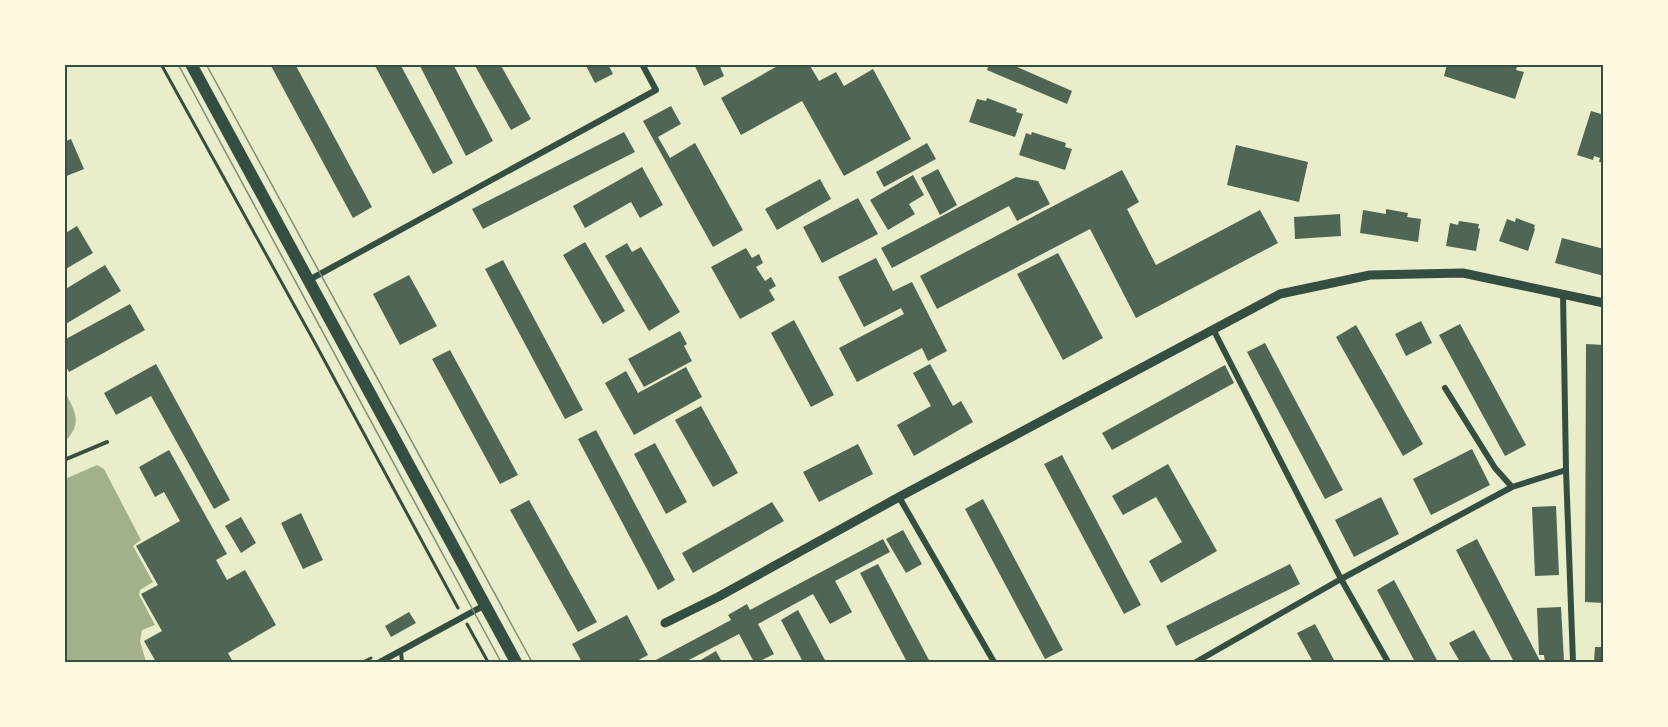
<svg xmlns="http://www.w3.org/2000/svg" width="1668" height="727" viewBox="0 0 1668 727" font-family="'Space Grotesk',sans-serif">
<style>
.water{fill:#a3b18a}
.building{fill:#4f6655}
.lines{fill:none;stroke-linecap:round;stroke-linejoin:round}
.path{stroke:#344e41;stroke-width:3}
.service{stroke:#344e41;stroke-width:4}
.minor{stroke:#344e41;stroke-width:6}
.tertiary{stroke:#344e41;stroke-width:9}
.primary{stroke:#344e41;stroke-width:12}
.tram{stroke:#7c8e77;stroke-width:1.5}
.neatline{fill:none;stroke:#344e41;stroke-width:2}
</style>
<rect width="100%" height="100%" fill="#e9edc9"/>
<path class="water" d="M65,392C75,411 83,424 65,441Z
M97,465L104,469L141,540L133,546L153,582L140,590L139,595L155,625L142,630L140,641L146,662H65V479Z"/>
<path class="building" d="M270,64H295L372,207L353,218Z
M374,64H400L453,163L433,174Z
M419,64H453L493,141L466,156Z
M474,64H500L531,119L511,130Z
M585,64H608L613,74L595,83Z
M694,64H719L724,76L704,86Z
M781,64H809L819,81L836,72L844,86L873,69L911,139L844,176L802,101L741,135L721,98Z
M989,64H1010L1072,91L1067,104L987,70Z
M1447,64H1518L1516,70L1524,72L1515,99L1444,76Z
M987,98L1017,109L1016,112L1023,114L1015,137L969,122L977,99L986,101Z
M671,106L681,124L658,137L670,158L695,143L743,230L713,247L643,121Z
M1591,111L1604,115V163L1599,162L1600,158L1594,156L1593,160L1577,155Z
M624,132L635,152L483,229L472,209Z
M1032,132L1066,143L1065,147L1072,149L1065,170L1019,155L1026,133L1031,135Z
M71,139L84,169L64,177V142Z
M927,143L936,159L884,187L876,172Z
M1236,145L1308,162L1299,202L1227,185Z
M642,167L663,205L640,218L631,202L585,228L573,206Z
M938,169L957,205L940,215L921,178Z
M1122,170L1139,202L1127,209L1156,265L1260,210L1278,243L1136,318L1090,229L937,309L920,276Z
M913,175L924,195L909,204L915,214L888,230L870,200Z
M1016,177L1038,181L1050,204L1017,221L1009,206L892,268L881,248Z
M820,179L831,199L777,230L765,209Z
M858,198L878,234L822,263L803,227Z
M1386,209L1408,213L1407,217L1421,219L1418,242L1360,233L1363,210L1386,214Z
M1340,214L1341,236L1295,239L1294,217Z
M1516,218L1535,225L1534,228L1535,229L1528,251L1499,241L1507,219L1515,222Z
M1459,221L1479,224L1478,228L1480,229L1476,251L1446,246L1450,223L1458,225Z
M77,226L93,253L64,270V234Z
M1562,238L1604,249V276L1555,263Z
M585,242L625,311L603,324L563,255Z
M627,243L632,252L641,247L680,312L649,331L605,256Z
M746,248L752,258L759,254L763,263L756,267L765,281L771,277L776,286L769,290L775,300L740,319L711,267Z
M1058,253L1103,338L1063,360L1017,274Z
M876,258L893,291L912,282L947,351L928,361L922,348L857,382L839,348L904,314L901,308L864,327L838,277Z
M503,260L583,410L565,419L485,269Z
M105,265L121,291L64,325V290Z
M409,275L437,326L400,345L373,294Z
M130,304L145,330L69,372L64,363V340Z
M794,320L834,395L811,407L771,333Z
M1421,321L1432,343L1406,356L1395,334Z
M1460,324L1526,445L1505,456L1439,335Z
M1356,325L1423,444L1403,456L1336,337Z
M680,331L687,344L684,346L692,361L644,387L628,359Z
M1265,343L1343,490L1325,499L1247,352Z
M1586,344L1604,345V603L1585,602Z
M450,350L518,475L500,484L432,359Z
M156,364L230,500L214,509L151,396L116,415L104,393Z
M930,364L953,406L961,401L973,422L914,456L897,425L931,406L913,373Z
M1225,365L1234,383L1112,450L1102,433Z
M686,367L702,397L634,435L605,383L626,371L638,393Z
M701,406L738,473L713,487L675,420Z
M596,430L675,580L658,590L578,439Z
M655,443L687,502L666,514L634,454Z
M858,444L873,474L819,502L803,472Z
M1472,449L1490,485L1431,515L1413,479Z
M169,450L227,554L216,560L227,580L245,570L276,625L228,653L233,662H156L144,641L162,631L141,594L158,585L136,546L180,521L164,492L155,497L139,467Z
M1062,455L1141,605L1124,614L1044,464Z
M1168,464L1217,551L1161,583L1149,561L1182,542L1156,497L1123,515L1112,496Z
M1381,497L1399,534L1354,557L1335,520Z
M983,499L1063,650L1045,659L965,509Z
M529,500L597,622L578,632L510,510Z
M772,502L784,521L693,573L682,553Z
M1556,506L1559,575L1535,576L1532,507Z
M301,513L323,560L303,569L281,523Z
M241,517L256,543L241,553L225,526Z
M903,530L922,564L906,573L886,539Z
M883,539L890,552L835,581L852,612L830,624L813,594L758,624L774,654L758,662H754L739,634L685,662H652L731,620L728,615L747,604L750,610Z
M1477,539L1540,661L1538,662H1514L1456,550Z
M878,564L930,662H907L860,573Z
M1290,564L1300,584L1176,646L1166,626Z
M1394,580L1438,662H1415L1377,590Z
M1561,607L1564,661L1545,662L1544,655H1539L1537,608Z
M798,610L826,662H803L781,620Z
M409,612L416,623L391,637L385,626Z
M627,615L648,655L635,662H582L572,644Z
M1315,624L1335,662H1313L1297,633Z
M1474,630L1492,662H1460L1449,643Z
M1595,647H1604V662H1594Z
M716,651L722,662H700L699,661Z"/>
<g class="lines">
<path class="path" d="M161,64L315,343L458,608
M467,624L488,662
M363,662L371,658"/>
<path class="service" d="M64,460L107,442
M401,652L402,662"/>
<path class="minor" d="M309,280L656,90L642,64
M1563,293L1566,470L1573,662
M1213,329L1341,579L1388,662
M1445,388L1495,468L1512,487
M899,497L994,662
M380,662L485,605
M1196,662L1341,579L1512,487L1566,470"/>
<path class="tertiary" d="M665,623L718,597L899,497L1280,294L1370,275L1463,273L1604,303"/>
<path class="primary" d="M191,64L516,662"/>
<path class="tram" d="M178,64L501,662
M206,64L532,662"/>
</g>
<rect width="1668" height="727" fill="none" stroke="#fefae0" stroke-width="132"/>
<rect x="66" y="66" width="1536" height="595" class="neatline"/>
</svg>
